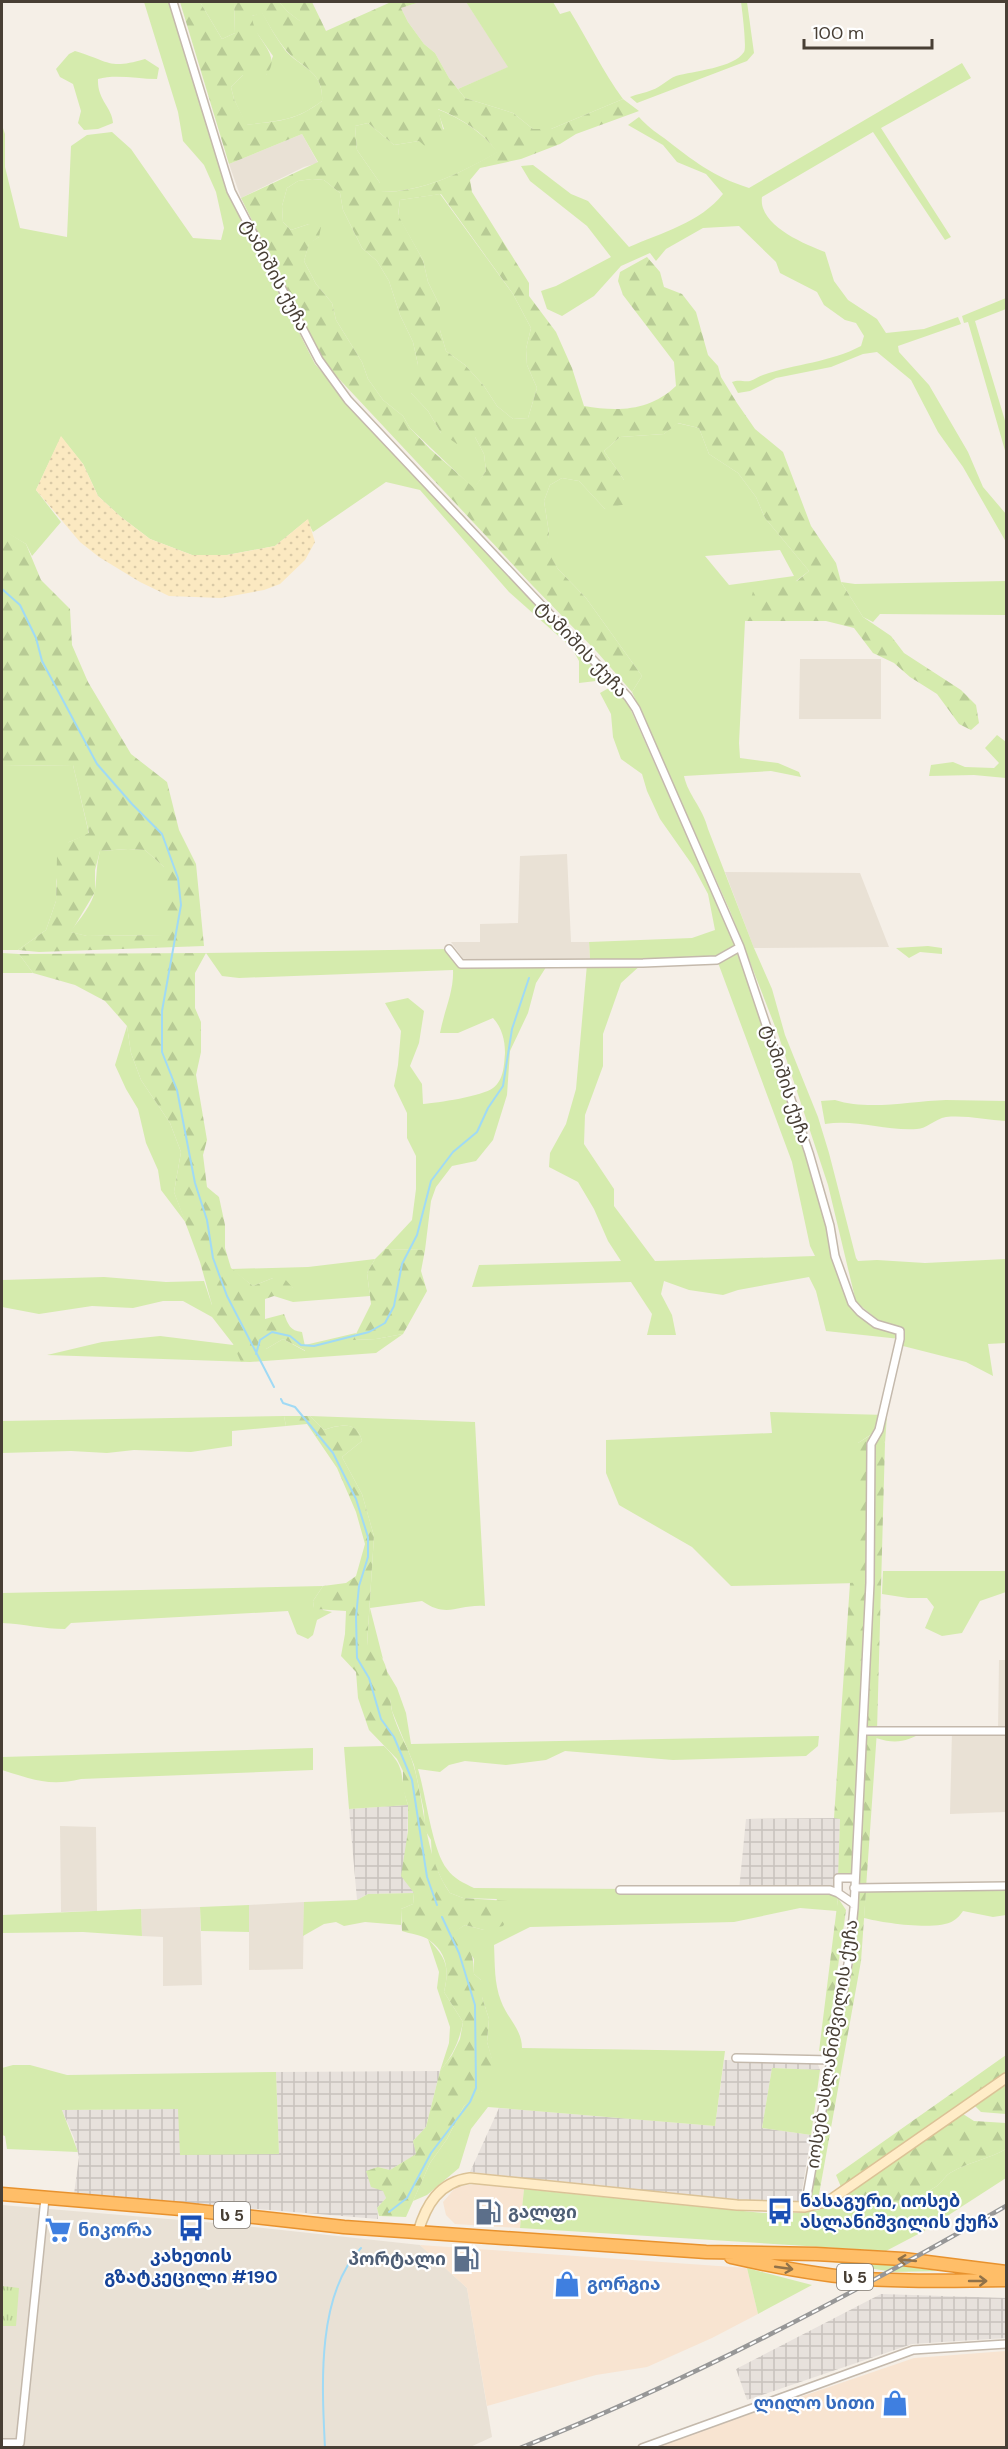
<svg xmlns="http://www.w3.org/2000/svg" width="1008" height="2449" viewBox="0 0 1008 2449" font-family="'DM Sans','Noto Sans Georgian',sans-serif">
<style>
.residential{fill:#e9e1d5}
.commercial{fill:#f8e4d1}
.industrial{fill:url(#industrial-grid)}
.green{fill:#d5ebad;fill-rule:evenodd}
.forest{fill:url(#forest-firs);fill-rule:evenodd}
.sand{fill:url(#sand-dots)}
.park{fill:url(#park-tufts)}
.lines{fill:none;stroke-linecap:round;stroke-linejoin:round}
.stream{stroke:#a0daf5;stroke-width:2}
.street-casing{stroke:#c4b9ac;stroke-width:10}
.secondary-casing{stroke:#dbc296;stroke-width:12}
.highway-casing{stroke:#e8922e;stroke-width:15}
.street{stroke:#fff;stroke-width:7}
.secondary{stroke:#ffecc7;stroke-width:9}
.highway{stroke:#ffbe68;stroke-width:12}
.rail-casing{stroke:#979797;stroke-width:4.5}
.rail{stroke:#fff;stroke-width:2;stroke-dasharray:7;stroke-linecap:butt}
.oneway{stroke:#917249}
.labels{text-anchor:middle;stroke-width:4.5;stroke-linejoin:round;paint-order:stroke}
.shield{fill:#fff;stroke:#7f7972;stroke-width:1.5}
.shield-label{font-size:16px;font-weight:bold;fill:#483f35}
.street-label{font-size:18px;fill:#483f35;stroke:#fff}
.transit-label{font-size:18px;font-weight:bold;fill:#164399;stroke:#fff;text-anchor:start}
.service-label{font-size:18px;font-weight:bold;fill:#4e5e75;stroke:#fff;text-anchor:start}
.shop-label{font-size:18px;font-weight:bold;fill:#366cbe;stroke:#fff;text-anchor:start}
</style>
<defs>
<pattern id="industrial-grid" width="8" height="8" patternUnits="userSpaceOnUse" patternTransform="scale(1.5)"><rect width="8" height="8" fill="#e7e1dc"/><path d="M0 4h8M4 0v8" fill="none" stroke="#c8c2bd"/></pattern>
<pattern id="forest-firs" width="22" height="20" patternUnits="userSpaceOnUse" patternTransform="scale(1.5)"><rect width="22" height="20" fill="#d5ebad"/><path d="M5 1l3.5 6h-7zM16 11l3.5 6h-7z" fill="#b8cb95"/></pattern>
<pattern id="sand-dots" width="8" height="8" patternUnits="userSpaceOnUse" patternTransform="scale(1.5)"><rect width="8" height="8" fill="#fbe9c1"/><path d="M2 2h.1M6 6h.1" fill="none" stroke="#d9c9a6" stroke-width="1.8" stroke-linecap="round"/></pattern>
<pattern id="park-tufts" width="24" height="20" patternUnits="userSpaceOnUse" patternTransform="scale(1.5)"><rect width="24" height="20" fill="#d5ebad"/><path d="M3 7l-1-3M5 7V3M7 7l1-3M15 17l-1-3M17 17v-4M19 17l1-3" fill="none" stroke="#b8cb95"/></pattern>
</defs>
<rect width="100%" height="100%" fill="#f5efe7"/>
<path class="residential" d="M420,2H466L509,67L458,89L449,78L435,53L424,44L408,22L401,8Z
M302,134L318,163L304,167L241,198L229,164Z
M800,659H881V719H799Z
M567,854L571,942H589L590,959L464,960L451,942H480V924L518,923L520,856Z
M725,872L860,873L889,947L754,948Z
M999,1660H1006V1812L950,1814L952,1731H998Z
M60,1826L96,1827L97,1911L61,1912Z
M304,1902L303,1969L249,1970V1905Z
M200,1907L202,1985L163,1986V1937L142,1936L141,1909Z
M2,2205L216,2223L420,2245L467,2288L492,2437L468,2448L2,2447Z"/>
<path class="commercial" d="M481,2183L524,2189L520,2228L455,2224L446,2215L443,2202L456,2187Z
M420,2245L747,2268L758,2314L712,2338L647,2367L596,2375L487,2406L467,2288Z
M1006,2351V2447H654L914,2358Z"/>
<path class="industrial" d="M408,1805L407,1846L404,1858L410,1884L414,1893L368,1894L357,1900L349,1809Z
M840,1818L838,1893L739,1890L746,1819Z
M724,2060L817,2062L820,2070L772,2068L762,2128L811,2135L800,2203L718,2201L470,2172L499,2108L715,2126Z
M440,2071L426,2127L413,2141L417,2154L390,2170L378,2167L386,2198L377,2208L378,2219L74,2194L79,2157L74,2138L62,2110L178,2109L279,2154L276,2072Z
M881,2294L1006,2298V2338L912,2344L747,2400L736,2369Z"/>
<path class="green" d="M144,2H169L227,191L315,364L398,460L530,591L613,679L579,683V661L572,648L509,592L420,490L386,482L313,532L307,520L275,546L227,555H192L150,539L121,517L98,496L83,464L61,437L36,490L61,522L32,556L26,544L2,530V125L5,134V167L20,228L67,237L71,146L87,135L112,132L131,149L193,238L221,240L224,228L216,192L204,165L183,141L178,112Z
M200,2H234L235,33L222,39Z
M279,2H300L301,22L288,12Z
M466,2H553L560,14L570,11C588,40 603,72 623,99L551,129H533L513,113L465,98L458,89L508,67Z
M741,2H747L754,53L747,61L637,103L630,97C637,94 645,93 652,90C661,87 668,79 676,76C693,71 734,68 744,52C747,48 742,9 741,2Z
M262,12C269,25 276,38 285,50C300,68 324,70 322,101C294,122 280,120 246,125L234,99L231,87L243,75H266L273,56L252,26V16Z
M75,51C109,61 108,70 145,59L159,68L157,79C137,79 116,74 98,79C97,100 112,107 113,123L98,129L84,130L78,123L81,111L73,84L60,77L56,69L69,54Z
M962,63L971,78L881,128L951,237L945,240L873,132L762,197C758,225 804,244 825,252L834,281L848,300L877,319L886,333L924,329L958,317L961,324L898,346L899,352L929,385L968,452L983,487L1006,514V542L963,467L938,432L911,380L877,352L863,354L831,367L776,378L750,391L738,393L732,382C739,379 743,382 750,381C754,380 759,376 763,375C795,364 831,362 861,346L864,336L856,323L845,320L824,305L817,292L780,273L776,262L739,226L703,228L666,249L656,261L650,253L621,266L594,296L562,316L547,309L541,291L556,286L611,257L587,226L530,181L521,166L533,165L571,194L588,201L629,247C661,233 701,222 723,194L706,174L677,162L663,145L628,125L639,117C647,126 654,131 664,138C692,160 714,177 749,188Z
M437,109C464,120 479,130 498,152C461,173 423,192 380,192V183L357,150L355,126L368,123L394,145L419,141L444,129Z
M312,179L324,180L340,193L343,210L362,248L377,261L389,281L400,315L413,342L418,365L411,393L428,411L441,433L475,437L484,454L486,471L474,489L410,428L403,416L383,400L368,379L362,362L336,320L332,303L316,284L304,261L309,243L319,237L309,224L291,230L283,222L282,206L287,188L298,181Z
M440,194L513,294L531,328L526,349L527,365L537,388L528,418L513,419L497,406L484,386L465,365L446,351L440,330V306L428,282L423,260L398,216L400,200Z
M1006,298V309L975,321L1006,424V454L968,322L964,323L962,316Z
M677,423L699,428L709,454L738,473L756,497L765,518L809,571L745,621L739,743L740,758L778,763L799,772L801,777L771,771L684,776C688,795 703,808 708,829L754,948L772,989L785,1035L818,1117L829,1153L856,1258L858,1261L877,1260L925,1263L1006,1259V1343L988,1344L993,1376L966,1362L903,1346L904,1330L878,1320L856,1302L828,1185L778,1034L730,911L632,692L642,676L586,598L558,569L546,550L549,533L544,501L550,485L562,478L579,481L605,509L624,480L604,451L620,437L664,434ZM780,550L794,576L729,585L705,556Z
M1006,581V615L880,614L873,622L863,617L841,582L855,584Z
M607,689H617L626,699L737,949L769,1031L852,1303L876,1324L900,1331V1339L826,1331L816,1291L809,1277L738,1290L723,1295L689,1290L664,1281L661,1294L672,1315L676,1335H647L652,1314L631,1282L472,1287L479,1265L621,1261L608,1241L594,1209L578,1182L549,1167L550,1153L566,1124L576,1089L587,964L643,963L621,983L603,1034V1066L585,1115L584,1144L614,1189V1206L655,1261L815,1256L810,1246L792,1162L717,960L718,959H590L589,942L692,938L715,930L708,894L693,866L660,819L647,791L642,774L621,759L613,737L611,714L600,693Z
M997,735L1006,742V778L974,775L929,776L931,765L953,762L965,767L994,768L999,763L985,748Z
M73,765L89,834L69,842L56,881V901L46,930L18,950H2V766Z
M128,849L145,850L164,867V935L87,936L70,932C79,920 93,904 95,890C97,874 96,867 100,851Z
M928,946L942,948V954L920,952L909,958L896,948Z
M449,949L462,964H548L536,983L528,1013L510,1051L507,1095L493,1140L476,1161L452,1166L436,1187L431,1201L425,1250L385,1249L412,1220L416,1189V1156L407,1138V1113L394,1086L398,1065L401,1031L385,1003L408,998L424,1011L419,1043L410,1066L422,1084L423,1104C437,1103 483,1096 493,1088C504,1080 504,1065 505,1053C505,1040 502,1028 493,1018L458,1033H440C444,1011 454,992 453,970L239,978L222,976L206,953Z
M2,953L19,954L33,973H2Z
M127,1026L131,1053L141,1080L170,1123L181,1152L174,1192L186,1223L161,1190L158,1170L146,1143L138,1109L126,1089L115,1065Z
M835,1100C869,1111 910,1101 946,1100C966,1100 986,1101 1006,1101V1121C987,1120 966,1115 946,1117C935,1119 926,1129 917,1129C885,1131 856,1119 825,1124L821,1101Z
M375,1259L367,1273L370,1296L293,1302V1288L273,1278L253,1286L231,1269L308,1267Z
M104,1277L166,1282L204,1281L212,1305V1317L183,1301H163L133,1308L92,1306L39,1314L2,1307V1280Z
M356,1333L354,1340L376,1339L403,1334L376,1353L250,1362L47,1355L102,1342L160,1336L266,1349L283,1339L305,1351V1345Z
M770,1412L887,1415L885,1443L878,1430L858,1443V1583L731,1586L692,1547L619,1505L606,1473V1440L772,1433Z
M284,1416L286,1426L232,1431V1446L191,1452L134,1450L107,1453L71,1451L2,1453V1421Z
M310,1416L475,1422L485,1606C457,1604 448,1619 422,1601L370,1608L383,1659L367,1646L374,1536L362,1494L342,1457L362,1441C357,1420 339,1425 324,1430Z
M883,1571H1006V1592L980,1601L962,1633L942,1636L925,1628L934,1607L927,1598H908L882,1594Z
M323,1586L313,1601L314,1608L332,1612L317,1620L313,1635L308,1639L297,1634L288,1611L71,1623L65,1629C44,1629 23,1624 2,1623V1593Z
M385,1668L397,1688L406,1713L411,1744L819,1736L818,1746L806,1756L673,1760L565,1751L546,1760L506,1765L465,1761L449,1765L440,1772L418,1769C426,1795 432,1850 447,1869C454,1879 464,1883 474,1888L830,1890L838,1893L837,1911L800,1908L734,1922L530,1927L494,1945C495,1964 494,1983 501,2001C507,2018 522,2029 522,2048L725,2051L715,2126L488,2107L471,2129L459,2168L427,2195L413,2201L430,2163L447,2139L464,2106L481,2092L492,2060L487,2042L489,2019L482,1997L481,1980L474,1974V1959L455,1931L465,1925L484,1930L497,1899L463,1898L450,1893L443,1882L432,1859L431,1840L425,1830L424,1811L414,1765L392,1711Z
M877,1731H926C906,1741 898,1745 876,1738Z
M384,1746C409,1771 398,1775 408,1805L349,1809L344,1747Z
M313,1748V1770L81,1779C49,1787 31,1779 2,1770V1757Z
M1006,1886V1915L993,1917L963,1911C961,1914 957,1919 953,1921C937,1931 883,1923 864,1918L866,1888Z
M414,1893L413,1904L401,1909V1925L365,1922L344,1926L336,1922L324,1924L303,1936L304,1902L357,1900L368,1894Z
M249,1905V1932L201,1931L200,1907Z
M141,1909L142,1936L83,1932L2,1933V1915Z
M428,1939C446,1958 450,1966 444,1992L463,2022C459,2042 453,2055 440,2071L449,2043L450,2027L437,1988L439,1972Z
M13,2065H30L67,2075L276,2072L279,2154L180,2155L178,2109L62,2110L78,2152L7,2149L5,2136L2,2135V2068Z
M772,2068L820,2070L811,2135L762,2128Z
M1006,2149V2178L924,2231L886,2251L520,2228L524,2189L763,2213H803L819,2210L834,2202C872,2212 903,2208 937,2186C942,2182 945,2176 950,2173C968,2162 989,2159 1006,2149Z
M856,2260L939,2271L893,2272L827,2261Z
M747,2268L812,2285L758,2314Z"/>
<path class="forest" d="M180,2H200L222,39L235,33L234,2H279L288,12L300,21V2H312L326,31L391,2H420L401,8L408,22L424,44L435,53L449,78L465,98L513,113L533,129H551L623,99L639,111L576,134L560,144L521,159L480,168L470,180L472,192L529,283V296L556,332L572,368L584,406C618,412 650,411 676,386L674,362L623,295L618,281L620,272L647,257L660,272L664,287L682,294L696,312L708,355L718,366L721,377L737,403L755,429L783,452L811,526L836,563L841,582L863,617L891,636L904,653L961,690L976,705L979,723L971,730L959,724L937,694L910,677L894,663L873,653L854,628L826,621H745L755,584L797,581L809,571L765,518L756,497L738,473L709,454L699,428L678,423L664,434L620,437L604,451L624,480L630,503L605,509L579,481L562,478L550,485L544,501L549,533L547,550L558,569L586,598L642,676L632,692L597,652L531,584L326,365L296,310L241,198L318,162L302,134L229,164ZM262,13C269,25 276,38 285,49C300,68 324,70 322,101C294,122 281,120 247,125L234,99L231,87L243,75H266C284,54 253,40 252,16ZM438,109C462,119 482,131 497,152C461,173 423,192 381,192L380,183L357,150L355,126L368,123L394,145L419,141L432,152L447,145ZM312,179L324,180L340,193L343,210L362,248L377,261L389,281L400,315L413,342L418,365L405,374L411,393L428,411L441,433L457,444L475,437L484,454L486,471L474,488L430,449L410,428L403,416L383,400L368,379L362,362L336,320L332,303L316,284L304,261L309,244L319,237L321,227L309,224L291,230L283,222L282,206L287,188L298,181ZM441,194L513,294L531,328L526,349L527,365L537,388L528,418L513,419L497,406L484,386L465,365L446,351L440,330V306L428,282L423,260L398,215L400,200Z
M2,529L26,544L41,580L70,609L72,645L88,682L131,754L167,782L179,830L196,864L204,946L39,952L18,950L46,930L56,901L57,856L69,842L89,833L73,765L2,766ZM128,849L145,850L164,867L163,935L87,936L71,932L95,892V870L100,851Z
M206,953L195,973V1008L201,1022V1052L196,1075L207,1140L203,1155L207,1187L219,1197L225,1225V1248L231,1268L253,1286L273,1278H284L293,1288V1302L274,1296L265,1299V1319L284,1314C288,1324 290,1331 302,1332L306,1351L283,1339L266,1349L260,1358L241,1362L233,1344L212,1317V1305L200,1262L174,1192L181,1152L170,1123L141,1080L131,1053L127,1026L105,1001L75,985L33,973L19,954Z
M385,1249L425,1250L421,1271L427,1291L403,1334L376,1339L353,1340L371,1304L367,1273L375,1259Z
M284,1416H310L324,1430C340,1425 357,1420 362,1441L342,1457L362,1494L374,1536L367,1645C372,1649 377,1653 381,1657C390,1668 389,1697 392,1711C397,1730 409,1748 414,1767C426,1810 424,1855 450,1893L463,1898L508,1901L511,1913L503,1926L484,1930L465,1925L456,1931C469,1945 474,1954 474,1974L481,1980L485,1990L482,1997L489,2019L487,2042L494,2065L481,2093L464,2106L447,2139L430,2163L406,2217L379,2216L377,2208L386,2198L383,2191L371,2187L366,2171L378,2167L390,2170L416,2154L413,2141L426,2127L440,2071L452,2055L460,2039L463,2022L444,1992C449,1972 448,1953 429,1940C423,1935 410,1934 402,1931L401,1909L413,1904L414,1893L401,1876L408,1831V1805L403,1789V1771L397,1759L369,1730L358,1698L356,1672L341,1656L345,1634L346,1611L314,1609L313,1601L323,1586L346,1583L356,1576L365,1544L356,1512L337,1468L307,1424L286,1426Z
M879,1430L885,1443L877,1731L866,1888H854L855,1878H838L840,1819L834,1818L850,1583L858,1582V1443Z
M858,1891H866L861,1961L818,2200L809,2199L854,1958Z
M838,1898L846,1910L826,2051H819Z
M1006,2055V2075L841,2187L836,2175Z
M1006,2085V2114L981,2112L975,2106Z
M963,2114L974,2121L1006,2123V2149C989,2159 968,2162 950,2173C945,2176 942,2182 937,2186C903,2208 873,2212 834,2202Z"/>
<path class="sand" d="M61,436L83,464L98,496L121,517L150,539L192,555H227L275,546L308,519L315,542L305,560L280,584L264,590L221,598L169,596L140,582L99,557L80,542L36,490Z"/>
<path class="park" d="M2,2286L19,2288L16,2326H2Z"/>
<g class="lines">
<path class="stream" d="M2,589L20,605L36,638L42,661L97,764L132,804L162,834L178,878L181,905L162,1011V1052L177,1090L195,1183L207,1220L213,1258L227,1296L274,1387
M256,1354L260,1340L272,1332L290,1336L301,1345L314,1346L369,1332L385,1323L394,1306L402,1264L417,1235L431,1181L453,1152L477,1132L488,1108L503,1086L512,1029L529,978
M281,1399L283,1403L295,1407L333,1453L356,1499L368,1537V1557L359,1586L356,1617L357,1658L369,1678L381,1719L394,1737L412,1780L427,1877L437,1905
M389,2212L407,2198L431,2153L470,2102L476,2088L475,2005L459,1953L442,1917
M325,2448C322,2387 316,2295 361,2248"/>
<g class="street-casing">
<path id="street" d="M173,2L231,191L319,360L348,400L628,697L636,709L740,947L809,1153L830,1226L835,1256L852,1303L860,1312L876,1324L900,1331V1339L879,1430L871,1444L870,1583L854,1908L849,1958L805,2207
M449,949L461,964L643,963L717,960L740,947
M863,1731H1006
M854,1888L1006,1886
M620,1890H830L838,1893V1878H855
M838,1893L854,1904
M736,2058L831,2060
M2,2443H20L45,2198
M642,2448L913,2350L1006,2344"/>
</g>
<g class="secondary-casing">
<path id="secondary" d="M418,2232C426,2205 439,2182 470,2178L737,2205L805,2207L829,2201L1006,2078"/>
</g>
<g class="highway-casing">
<path id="highway" d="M2,2194L181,2209L344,2227L706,2252L816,2254L903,2259L1006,2272
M731,2257C775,2267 822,2276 868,2279C914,2282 960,2281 1006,2280"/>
</g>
<use href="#street" class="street"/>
<use href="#secondary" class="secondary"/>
<use href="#highway" class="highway"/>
<g class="rail-casing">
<path id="rail" d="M520,2448C689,2381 849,2296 1006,2206"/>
</g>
<use href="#rail" class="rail"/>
</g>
<defs><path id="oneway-shaft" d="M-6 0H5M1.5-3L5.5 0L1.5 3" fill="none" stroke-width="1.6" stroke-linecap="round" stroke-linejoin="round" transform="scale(1.5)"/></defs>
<g class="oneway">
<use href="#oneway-shaft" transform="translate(907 2260) rotate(-174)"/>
<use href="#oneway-shaft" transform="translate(784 2268) rotate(8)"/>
<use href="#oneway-shaft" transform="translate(978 2281)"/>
</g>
<defs>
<g id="bus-bare" transform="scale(2.07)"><path d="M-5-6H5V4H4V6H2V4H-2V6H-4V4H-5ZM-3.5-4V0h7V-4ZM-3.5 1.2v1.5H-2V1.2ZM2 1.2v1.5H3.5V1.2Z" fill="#1a4fb4" stroke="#fff" stroke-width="2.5" paint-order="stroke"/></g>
<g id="fuel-bare" transform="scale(2.07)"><path d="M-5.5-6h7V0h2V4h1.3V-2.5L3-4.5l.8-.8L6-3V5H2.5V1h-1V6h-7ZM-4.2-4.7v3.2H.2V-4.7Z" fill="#5c6f8a" stroke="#fff" stroke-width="2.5" paint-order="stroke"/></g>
<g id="supermarket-bare" transform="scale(2.07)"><path d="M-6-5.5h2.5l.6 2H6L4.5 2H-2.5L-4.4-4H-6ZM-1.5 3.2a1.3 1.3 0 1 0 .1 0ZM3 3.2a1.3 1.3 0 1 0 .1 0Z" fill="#3f7fe0" stroke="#fff" stroke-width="2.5" paint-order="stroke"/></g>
<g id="shop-bare" transform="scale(2.07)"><path d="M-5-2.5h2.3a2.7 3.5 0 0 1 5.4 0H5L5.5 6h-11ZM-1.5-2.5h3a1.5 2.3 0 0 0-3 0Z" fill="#3f7fe0" stroke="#fff" stroke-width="2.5" paint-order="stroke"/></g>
</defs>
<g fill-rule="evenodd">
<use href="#bus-bare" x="780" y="2211"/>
<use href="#fuel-bare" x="488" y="2212"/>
<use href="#bus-bare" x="191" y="2228"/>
<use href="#supermarket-bare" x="58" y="2230"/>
<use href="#fuel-bare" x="466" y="2259"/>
<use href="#shop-bare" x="567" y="2284"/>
<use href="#shop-bare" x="895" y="2403"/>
</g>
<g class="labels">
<g class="shield">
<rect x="214" y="2202" width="36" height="26" rx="4.5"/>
<rect x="837" y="2264" width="36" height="26" rx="4.5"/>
</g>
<g class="shield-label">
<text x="232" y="2221">ს 5</text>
<text x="855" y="2283">ს 5</text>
</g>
<g class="street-label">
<text transform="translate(275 275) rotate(62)" y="6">ტამიშის ქუჩა</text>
<text transform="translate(582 649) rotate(47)" y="6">ტამიშის ქუჩა</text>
<text transform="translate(786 1084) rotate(72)" y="6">ტამიშის ქუჩა</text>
<text transform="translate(832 2044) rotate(-81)" y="6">იოსებ ასლანიშვილის ქუჩა</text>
</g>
<g class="transit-label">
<text x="800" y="2207">ნასაგური, იოსებ<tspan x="800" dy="21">ასლანიშვილის ქუჩა</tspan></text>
<text x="191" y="2262" text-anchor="middle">კახეთის<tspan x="191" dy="21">გზატკეცილი #190</tspan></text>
</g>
<g class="service-label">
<text x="508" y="2218">გალფი</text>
<text x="446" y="2265" text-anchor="end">პორტალი</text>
</g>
<g class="shop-label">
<text x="78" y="2236">ნიკორა</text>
<text x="587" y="2290">გორგია</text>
<text x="875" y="2409" text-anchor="end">ლილო სითი</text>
</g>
</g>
<rect width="1008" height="2449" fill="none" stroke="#483f35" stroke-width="6"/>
<path d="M804 39v9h128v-9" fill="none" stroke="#483f35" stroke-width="3"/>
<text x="813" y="39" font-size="18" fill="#483f35" stroke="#ffffff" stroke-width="4.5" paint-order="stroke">100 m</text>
</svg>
